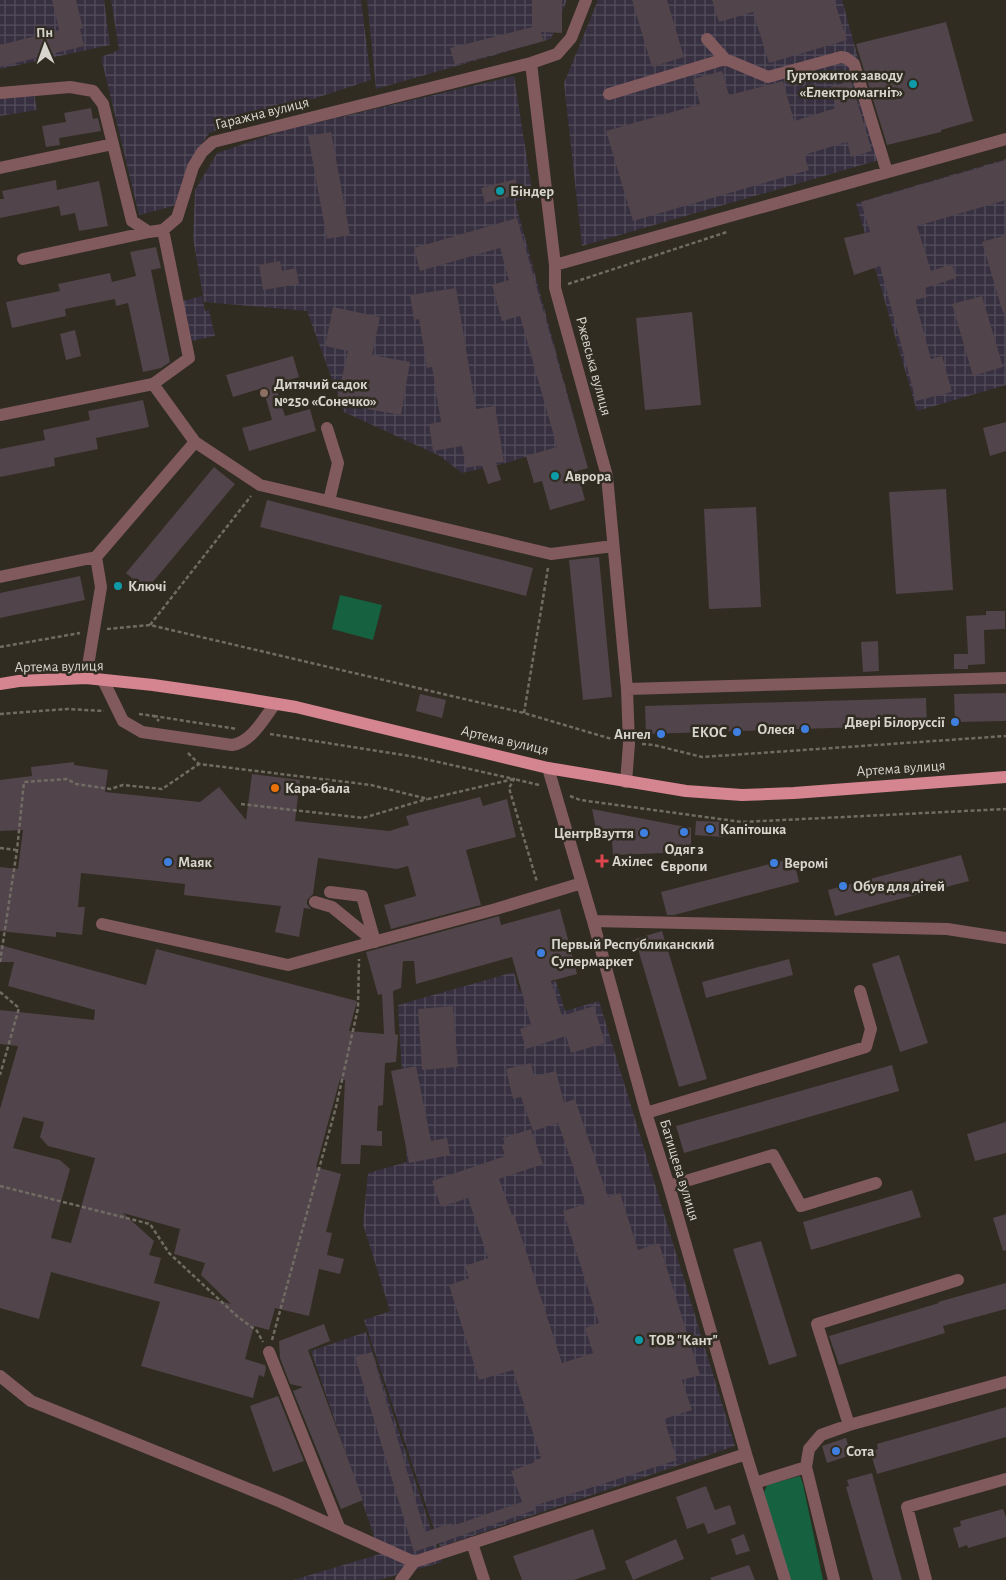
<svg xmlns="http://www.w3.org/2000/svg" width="1006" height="1580" viewBox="0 0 1006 1580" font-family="'Alegreya Sans',sans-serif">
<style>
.industrial{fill:url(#industrial-grid)}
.green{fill:#16613f}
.building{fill:#51444a;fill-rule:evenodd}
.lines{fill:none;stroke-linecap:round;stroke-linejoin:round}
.path{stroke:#706c63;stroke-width:2.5;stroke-dasharray:4 2.5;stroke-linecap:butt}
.minor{stroke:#815a5e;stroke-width:12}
.major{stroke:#d5858f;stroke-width:12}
.culture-dot{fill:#0f9aa8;stroke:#302c21;stroke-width:2}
.education-dot{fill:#8d6e63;stroke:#302c21;stroke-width:2}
.shop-dot{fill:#3f7fe0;stroke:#302c21;stroke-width:2}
.food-dot{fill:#e8710a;stroke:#302c21;stroke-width:2}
.health-dot{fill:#e0444e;stroke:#302c21;stroke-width:2}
.labels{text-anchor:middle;stroke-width:5;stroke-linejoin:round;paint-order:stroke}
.poi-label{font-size:15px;font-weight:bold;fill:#d7d5ce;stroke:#302c21;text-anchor:start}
.street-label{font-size:15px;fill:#d7d5ce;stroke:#302c21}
</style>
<defs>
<pattern id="industrial-grid" width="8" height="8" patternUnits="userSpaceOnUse" patternTransform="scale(1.25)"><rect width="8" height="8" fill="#373041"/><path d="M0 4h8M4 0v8" fill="none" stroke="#534d5b"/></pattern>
</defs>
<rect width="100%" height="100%" fill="#302c21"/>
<path class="industrial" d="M0,0H104L110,45L0,69Z
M111,0H361L371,80L209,133L195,156L174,206L139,215L101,57L119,50Z
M367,0H567L551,39L376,89Z
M598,0H842L886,158L582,246L564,83Z
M514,76L533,197L515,201L580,440L506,463L462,473L440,456L344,412L307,311L204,302L193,238L195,190L217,153L285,130Z
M34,93L37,110L0,116V99Z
M1006,159V385L917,411L856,203Z
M202,296L205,311L209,310L215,336L192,341L183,301Z
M514,972L519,991L556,981L565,1011L599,1001L735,1446L440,1547L364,1320L390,1311L363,1224L368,1173L407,1162L398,1005Z
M366,1332L442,1562L379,1580H293L380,1554L311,1351Z"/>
<path class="green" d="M340,595L382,605L373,640L332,629Z
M800,1476L803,1484L823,1580H790L763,1495L767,1485Z"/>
<path class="building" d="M52,0H76L83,28L80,29L84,46L0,67V45L59,30Z
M532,0H562V33L541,32L544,41L455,65L450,48L532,27Z
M632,0H667L684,57L652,67Z
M712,0H834L847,40L769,63L753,12L719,22Z
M946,22L973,121L941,130V132L887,145L856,44Z
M722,71L729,95L783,81L794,121L836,108L830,87L851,81L872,151L851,157L847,142L804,155L809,170L633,221L606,131L700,104L693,79Z
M91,108L93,119L98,118L101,131L59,138L60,145L46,147L42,126L66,122L64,113Z
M331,132L350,235L327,239L308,136Z
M1006,160V200L917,226L931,271L952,264L956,278L925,288L927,297L915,300L931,359L942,356L952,392L916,401L880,266L854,275L844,238L870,232L861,202Z
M516,179L519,194L485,203L481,188Z
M56,180L57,190L99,181L108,226L79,231L75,213L61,216L59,206L0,218V199H4L2,191Z
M517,218L588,468L577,471L585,500L550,510L542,481L534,483L526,456L557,447L520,316L502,321L492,285L509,280L500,248L420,271L414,248Z
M1006,235V313H1003L982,242Z
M156,247L161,268L151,270L170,362L161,368L143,372L128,303L116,306L115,299L65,309L66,316L12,328L6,302L60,291L58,284L110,273L112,282L136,276L130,252Z
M280,261L282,271L296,268L299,284L263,290L259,265Z
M456,288L476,409L495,406L504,462L496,463L501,480L488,484L482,465L466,468L462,446L433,451L429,424L441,422L432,367L427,368L419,319L414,320L410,295Z
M982,296L1003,367L973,376L952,304Z
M333,307L380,317L372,355L410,362L401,415L367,409L368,405L337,399L348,351L325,346Z
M692,312L701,405L645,410L636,318Z
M75,330L81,356L66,360L60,334Z
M293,356L299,377L275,384L285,416L310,409L316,431L249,451L242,428L272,420L263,388L233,397L226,375Z
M143,400L149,427L96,438L98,449L54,458L55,466L0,477V449L45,440L43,430L90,420L88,411Z
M1006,422V451L990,456L983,428Z
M214,467L235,484L146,590L126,573Z
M946,489L953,590L896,594L889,492Z
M267,500L533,568L526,596L260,527Z
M756,507L761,607L709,609L704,509Z
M599,557L612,697L583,700L569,560Z
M80,576L85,600L0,618V593Z
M986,611H1005V629L984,630L985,664L968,665V669H954V654H968L966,616L986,615Z
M878,641L879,671L863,672L861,642Z
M1006,693V721L955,722L954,694Z
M420,694L446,700L442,718L416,711Z
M926,698L927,725L646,734L645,706Z
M74,762V765L108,770L105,792L200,802L219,787L246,820L252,774L300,780L295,821L389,831L409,825L406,816L480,797L483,806L507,799L516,837L466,850L481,905L391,929L384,905L416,896L408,866L397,869L318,858L313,894L307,900V904L311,909L304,908L299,937L275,932L281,906L184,895L185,884L81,873L78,907H85L82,935L56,932V937L0,931V867L18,869L23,830L0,831V780L32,776L31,767Z
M592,809L691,828V852L613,855L612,841L598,839Z
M696,821L725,822L724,837L695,835Z
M961,855L969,881L835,916L828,890Z
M793,858L799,882L674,915H667L661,892Z
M560,909L577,974L551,981L562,1016L594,1006L605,1043L571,1053L566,1036L526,1049L520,1029L531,1025L512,957L416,984L414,961H403L401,988L393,991L395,1034L398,1035L396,1062L385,1063L383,1105L378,1106L377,1131H382V1146L361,1145L360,1164H341L345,1080L340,1079L316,1167L341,1174L326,1232L332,1233L327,1255L344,1259L340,1274L319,1269L309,1316L275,1308L269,1330L254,1326L245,1359L265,1365L266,1368L264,1377L259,1375L253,1398L141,1366L160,1302L51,1272L39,1319L0,1308V1109L18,1046L0,1044V1010L94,1020L95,1010L8,986L14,962H0V945L146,985L156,949L357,1001L349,1031L384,1034L382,994L378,995L366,952L499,916L501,925ZM23,1117L44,1122L40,1137L48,1146L95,1158L71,1243L51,1238L70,1169L60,1160L13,1148ZM123,1213L180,1229L174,1254L205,1263L201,1275L231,1304L154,1283L161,1258L149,1255L154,1241Z
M662,931L707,1079L679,1087L635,939Z
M899,955L928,1043L900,1052L872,964Z
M789,959L793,975L706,998L702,982Z
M453,1006L458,1067L422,1070L418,1009Z
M531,1063L534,1076L556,1071L564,1103L575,1099L608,1197L620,1193L638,1250L659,1243L700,1375L682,1380L692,1410L664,1419L677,1460L534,1506L535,1510L414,1552L355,1357L372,1352L425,1532L451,1523L452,1526L522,1502L511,1471L535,1462L534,1460L541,1458L513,1370L479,1380L449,1285L469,1278L465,1266L488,1258L468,1198L441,1207L432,1181L505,1156L502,1146L505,1145L503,1138L531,1129L543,1164L499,1179L512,1215L514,1214L562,1363L593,1353L585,1328L599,1323L563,1211L586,1204L558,1123L533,1131L521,1097L513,1099L506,1069Z
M892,1065L899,1091L684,1153L676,1126Z
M416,1066L431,1141L447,1138L450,1155L409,1163L391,1071Z
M1006,1122V1153L975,1161L967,1134Z
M912,1190L921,1217L811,1250L803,1222Z
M1006,1214V1250L1003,1251L993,1218Z
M761,1241L797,1356L769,1365L733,1249Z
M1006,1283V1309L943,1326L945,1333L839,1365L829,1336L939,1303L938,1302Z
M324,1324L330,1341L308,1350L363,1500L341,1509L293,1391L303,1387L290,1384L280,1358L279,1341Z
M278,1396L304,1461L273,1472L250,1406Z
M1006,1407V1437L877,1474L870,1451L878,1449L877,1444Z
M846,1438L851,1455L827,1463L822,1446Z
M872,1473L885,1521L902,1580H873L846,1487L849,1486L847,1480Z
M706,1486L715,1510L730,1505L736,1524L708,1534L704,1523L687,1529L676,1497Z
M1003,1509L1006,1517V1537L968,1548L967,1545L959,1548L953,1528L961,1526L960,1521Z
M593,1529L606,1569L574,1580H522L513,1556Z
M744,1534L750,1551L736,1555L731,1539Z
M676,1539L684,1559L633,1580L625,1561Z
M749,1565L755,1580H711L710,1578Z"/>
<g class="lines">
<path class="path" d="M568,284L727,232
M150,625L251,496
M107,629L150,625L524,713L615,740
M0,647L80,633
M524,713L548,568
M0,714L67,709L104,711
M139,714L154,716L159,721
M154,716L237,729
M270,734L416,757L514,779L509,788L537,882
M642,744L654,745L702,757L1006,736
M188,753L199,764L371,785L428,799L514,779L539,785
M570,796L580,800L742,822L1006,809
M241,804L363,818L427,799
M0,848L16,850
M0,962L17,850L24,782L67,779L76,784L110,789L123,785L162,789L199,764
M0,992L19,1008L0,1075
M0,1186L150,1224L169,1253L238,1317L257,1331L263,1342
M272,1340L336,1107L358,1008L359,959"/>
<path class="minor" d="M586,0L571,38L557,54L531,63L555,265V288L607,476L627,689L629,744L626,782
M707,39L725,59L768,77L841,57L846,58L854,64L887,172
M0,93L70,87L93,91L103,104L132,221L149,232L163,230L177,218L193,167L202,152L213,142L531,63
M609,94L725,59
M0,168L113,144
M23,259L149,232
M555,265L1006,139
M153,384L195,442L260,485L551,554L613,546
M0,415L153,384L189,358L163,230
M327,428L338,463L329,501
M96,557L195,442
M0,577L96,557L101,587L86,678
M103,680L123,721L142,732L232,745C252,742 264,718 275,704
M627,689L1006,678
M548,768L593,921L646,1113L669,1186L746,1454L785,1580
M330,892L362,896L375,942
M315,902L332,907L375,942
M593,921L947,929L1006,938
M102,924L288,965L496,909L582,883
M646,1113L866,1047L871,1029L860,991
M669,1186L773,1155L801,1206L876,1183
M269,1352L339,1527
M0,1376L31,1401L281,1502L414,1562L746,1454
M849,1425L817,1324L958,1280
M806,1467L809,1449L821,1435L849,1425L1006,1382
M755,1483L806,1467L834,1580
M472,1543L484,1580
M401,1580L414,1562
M926,1580L907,1507L1006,1479"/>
<path class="major" d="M0,684L19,681L86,678L153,685L223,695L296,707L548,768L686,791L742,795L794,793L1006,777"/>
</g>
<g class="culture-dot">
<circle cx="913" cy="84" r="5"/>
<circle cx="500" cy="191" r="5"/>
<circle cx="555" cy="476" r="5"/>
<circle cx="118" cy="586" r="5"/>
<circle cx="639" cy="1340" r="5"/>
</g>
<circle class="education-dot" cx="264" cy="393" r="5"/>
<g class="shop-dot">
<circle cx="955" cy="722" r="5"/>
<circle cx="805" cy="729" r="5"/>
<circle cx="737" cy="732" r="5"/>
<circle cx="661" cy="734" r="5"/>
<circle cx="710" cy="829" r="5"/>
<circle cx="684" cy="832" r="5"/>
<circle cx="644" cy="833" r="5"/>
<circle cx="168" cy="862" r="5"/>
<circle cx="774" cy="863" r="5"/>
<circle cx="843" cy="886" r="5"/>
<circle cx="541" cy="953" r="5"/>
<circle cx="836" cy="1451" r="5"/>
</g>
<circle class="food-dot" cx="275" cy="788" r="5"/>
<path class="health-dot" d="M599.5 853.5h5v5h5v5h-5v5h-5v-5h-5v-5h5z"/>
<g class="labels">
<g class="poi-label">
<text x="903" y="80" text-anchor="end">Гуртожиток заводу<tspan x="903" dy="17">«Електромагніт»</tspan></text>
<text x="510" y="196">Біндер</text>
<text x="274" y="389">Дитячий садок<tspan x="274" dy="17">№250 «Сонечко»</tspan></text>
<text x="565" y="481">Аврора</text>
<text x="128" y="591">Ключі</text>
<text x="945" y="727" text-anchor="end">Двері Білоруссії</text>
<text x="795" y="734" text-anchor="end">Олеся</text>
<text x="727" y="737" text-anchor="end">ЕКОС</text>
<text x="651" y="739" text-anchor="end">Ангел</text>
<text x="285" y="793">Кара-бала</text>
<text x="720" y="834">Капітошка</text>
<text x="634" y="838" text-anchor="end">ЦентрВзуття</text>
<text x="684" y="854" text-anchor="middle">Одяг з<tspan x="684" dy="17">Європи</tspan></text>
<text x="612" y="866">Ахілес</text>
<text x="178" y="867">Маяк</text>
<text x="784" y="868">Веромі</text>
<text x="853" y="891">Обув для дітей</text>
<text x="551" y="949">Первый Республиканский<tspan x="551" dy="17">Супермаркет</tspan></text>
<text x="649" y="1345">ТОВ "Кант"</text>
<text x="846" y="1456">Сота</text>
</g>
<g class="street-label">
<text transform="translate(262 113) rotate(-14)" y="5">Гаражна вулиця</text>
<text transform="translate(594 366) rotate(75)" y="5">Ржевська вулиця</text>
<text transform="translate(59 666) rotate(-1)" y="5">Артема вулиця</text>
<text transform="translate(505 740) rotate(13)" y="5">Артема вулиця</text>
<text transform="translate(901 768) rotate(-4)" y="5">Артема вулиця</text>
<text transform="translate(680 1170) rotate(73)" y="5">Батищева вулиця</text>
</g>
</g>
<g transform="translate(45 45) rotate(358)" stroke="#302c21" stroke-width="4" paint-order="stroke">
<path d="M0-4L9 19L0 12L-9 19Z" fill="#d7d5ce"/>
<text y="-8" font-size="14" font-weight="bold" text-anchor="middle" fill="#d7d5ce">Пн</text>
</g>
</svg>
